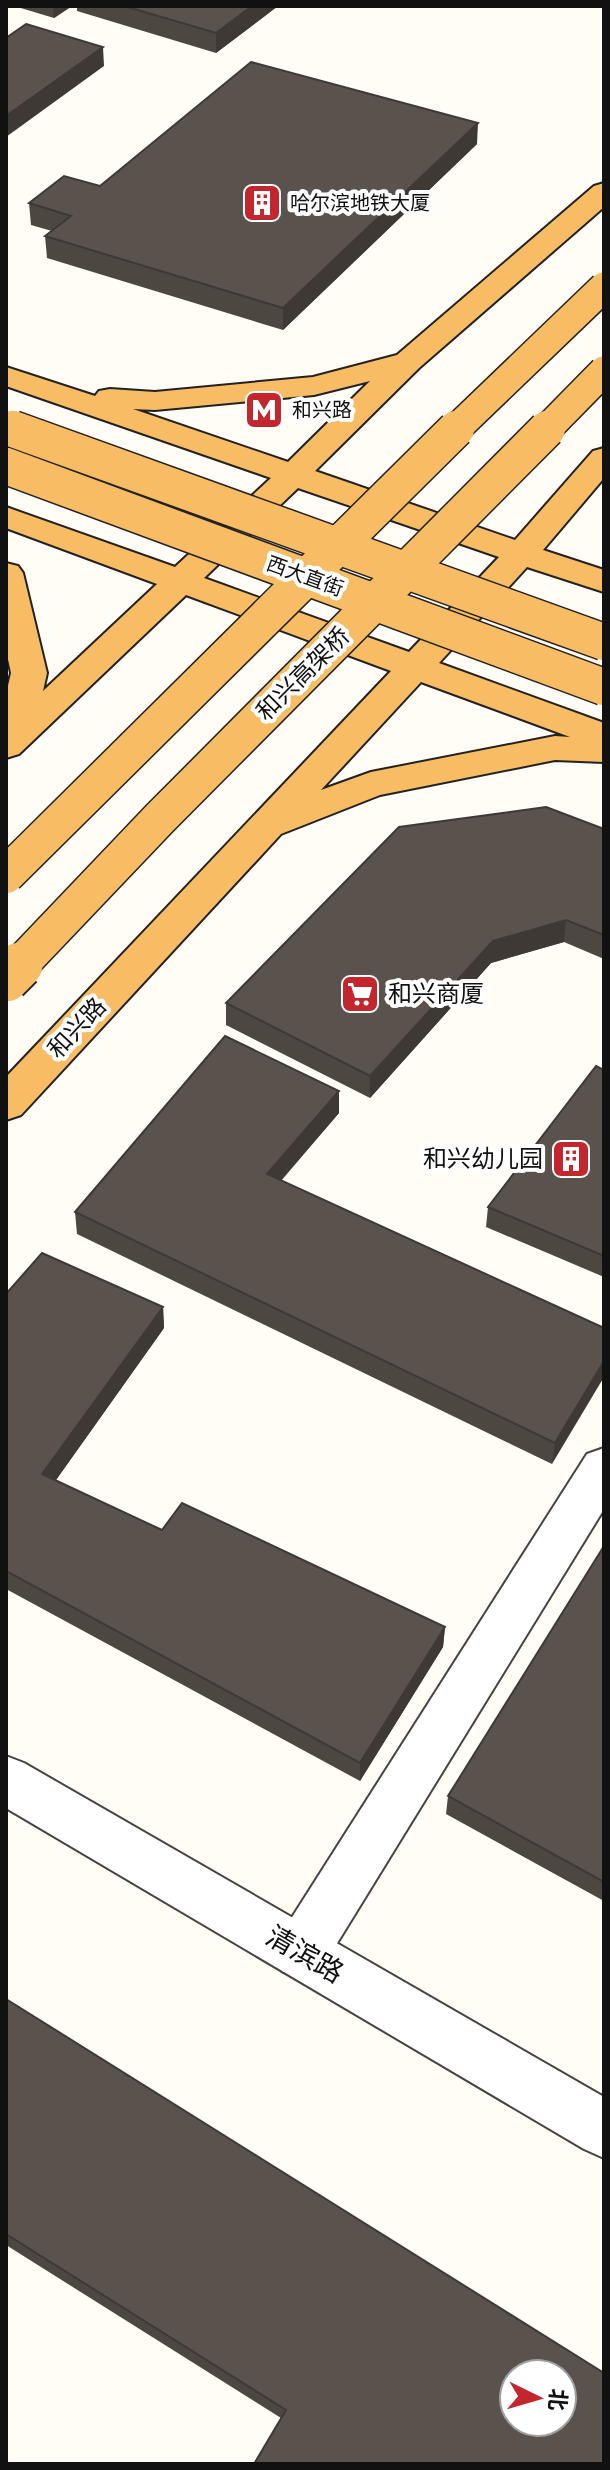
<svg xmlns="http://www.w3.org/2000/svg" width="610" height="2470" viewBox="0 0 610 2470" font-family="Georgia,'Noto Sans SC',serif">
<style>
.lines{fill:none;stroke-linecap:round;stroke-linejoin:round}
.minor-casing{stroke:#444;stroke-width:4}
.tertiary-casing{stroke:#444;stroke-width:4}
.trunk-casing{stroke:#222;stroke-width:4}
.minor{fill:#fff;fill-rule:evenodd}
.tertiary{fill:#fff;fill-rule:evenodd}
.trunk{fill:#f7bc64;fill-rule:evenodd}
.trunk-bridge-far2-casing{stroke:#222;stroke-width:32;stroke-linecap:butt}
.trunk-bridge-far1-casing{stroke:#222;stroke-width:39;stroke-linecap:butt}
.trunk-bridge-casing{stroke:#222;stroke-width:49;stroke-linecap:butt}
.trunk-bridge-far2{stroke:#f7bc64;stroke-width:29}
.trunk-bridge-far1{stroke:#f7bc64;stroke-width:36}
.trunk-bridge{stroke:#f7bc64;stroke-width:45}
.wall{fill:#4d4742}
.shaded-wall{fill:#3f3936}
.building{fill:#5a524d;stroke:#3f3936;stroke-width:2;fill-rule:evenodd}
.labels{text-anchor:middle;stroke-width:8;stroke-linejoin:round;paint-order:stroke}
.far-poi-label{font-size:20px;fill:#111;stroke:#fff;text-anchor:start}
.far-street-label{font-size:20px;fill:#111;stroke:#fff}
.street-label{font-size:24px;fill:#111;stroke:#fff}
.poi-label{font-size:24px;fill:#111;stroke:#fff;text-anchor:start}
.near-street-label{font-size:28px;fill:#111;stroke:#fff}
</style>
<rect width="100%" height="100%" fill="#fffdf5"/>
<g class="lines">
<g class="minor-casing">
<path id="minor" d="M604,1448V1509L320,1971L301,1978L282,1971L274,1952L282,1933L587,1454Z"/>
</g>
<g class="tertiary-casing">
<path id="tertiary" d="M6,1756L24,1763L604,2097V2158L584,2149L6,1808Z"/>
</g>
<g class="trunk-casing">
<path id="trunk" d="M604,183V207L419,368L315,471L515,540L593,451L604,448V478L543,550L604,570V592L527,567L439,663L604,723V762L555,760L380,795L281,834L21,1115L6,1120V1077L391,671L186,595L19,754L6,758V694L11,673L6,650V563L18,566L23,573L47,673L43,691L157,584L6,528V507L175,567L271,478L6,386V367L95,396L99,391L110,389L155,392L313,377L397,355L594,186ZM370,381L288,462L133,409L155,410L314,395ZM298,488L499,557L409,652L204,578ZM421,682L570,737L555,736L371,772L321,790Z"/>
</g>
<use href="#minor" class="minor"/>
<use href="#tertiary" class="tertiary"/>
<use href="#trunk" class="trunk"/>
<g class="trunk-bridge-far2-casing">
<path id="trunk-bridge-far2" d="M6,426L19,431
M454,431L604,287
M545,431L604,371"/>
</g>
<g class="trunk-bridge-far1-casing">
<path id="trunk-bridge-far1" d="M13,429L604,642
M6,466L604,687
M6,875L456,429
M18,967L160,818L547,429"/>
</g>
<g class="trunk-bridge-casing">
<path id="trunk-bridge" d="M6,979L20,965"/>
</g>
<use href="#trunk-bridge-far2" class="trunk-bridge-far2"/>
<use href="#trunk-bridge-far1" class="trunk-bridge-far1"/>
<use href="#trunk-bridge" class="trunk-bridge"/>
</g>
<path class="wall" d="M14,6H72L54,18Z
M77,6H278L216,53L77,11Z
M477,144L283,330L47,258L45,236L52,231L31,225L29,203L100,186Z
M604,829V959L564,942L491,963L370,1098L226,1025V1003Z
M604,1070V1277L486,1227L488,1207Z
M339,1113L281,1181L604,1328L552,1464L77,1234L75,1212Z
M6,1294L163,1307L164,1328L56,1480L162,1530L445,1627L443,1647L360,1781L6,1589Z
M604,1546V1901L446,1814L448,1796Z
M6,1999L604,2373L281,2418L6,2245Z"/>
<path class="shaded-wall" d="M53,6H72L54,18Z
M252,6H278L216,53V33Z
M103,47L104,66L6,137V116Z
M478,123L477,144L283,330V308Z
M566,920L564,942L491,963L370,1098V1076L493,941Z
M339,1091V1113L267,1196V1174Z
M163,1307L164,1328L46,1494L42,1474Z
M604,1361V1377L552,1464L555,1443Z
M445,1627L443,1647L360,1781V1763Z"/>
<path class="building" d="M124,6H252L216,33Z
M26,24L103,47L6,116V38Z
M251,62L478,123L283,308L45,236L71,216L29,203L64,176L100,186Z
M546,807L604,829V935L566,920L493,941L370,1076L226,1003L399,827Z
M225,1036L339,1091L267,1174L604,1328V1361L555,1443L75,1212Z
M596,1066L604,1070V1256L488,1207Z
M42,1253L163,1307L42,1474L162,1530L182,1503L445,1627L360,1763L6,1571V1294Z
M604,1546V1882L448,1796Z
M6,1999L604,2373V2464H254L286,2410L6,2234ZM514,2374H562V2422H514Z"/>
<defs>
<g id="building-square" transform="scale(2)"><rect x="-9" y="-9" width="18" height="18" rx="4" fill="#c4262e" stroke="#fff"/><path d="M-4-6H4V6H1V3H-1V6H-4ZM-2.5-4.3h1.7v1.8h-1.7ZM.8-4.3h1.7v1.8H.8ZM-2.5-1h1.7V.8h-1.7ZM.8-1h1.7V.8H.8Z" fill="#fff"/></g>
<g id="metro-square" transform="scale(2)"><rect x="-9" y="-9" width="18" height="18" rx="4" fill="#c4262e" stroke="#fff"/><path d="M-5.5 5V-5H-3L0 0L3-5H5.5V5H3V-.5L0 4L-3-.5V5Z" fill="#fff"/></g>
<g id="supermarket-square" transform="scale(2)"><rect x="-9" y="-9" width="18" height="18" rx="4" fill="#c4262e" stroke="#fff"/><path d="M-6-5.5h2.5l.6 2H6L4.5 2H-2.5L-4.4-4H-6ZM-1.5 3.2a1.3 1.3 0 1 0 .1 0ZM3 3.2a1.3 1.3 0 1 0 .1 0Z" fill="#fff"/></g>
</defs>
<g fill-rule="evenodd">
<use href="#building-square" x="262" y="203"/>
<use href="#metro-square" x="264" y="410"/>
<use href="#supermarket-square" x="360" y="994"/>
<use href="#building-square" x="571" y="1159"/>
</g>
<g class="labels">
<g class="far-poi-label">
<text x="290" y="210">哈尔滨地铁大厦</text>
<text x="292" y="417">和兴路</text>
</g>
<g class="far-street-label">
<text transform="translate(305 576) rotate(20)" y="7">西大直街</text>
</g>
<g class="street-label">
<text transform="translate(303 674) rotate(-45)" y="8">和兴高架桥</text>
<text transform="translate(77 1028) rotate(-47)" y="8">和兴路</text>
</g>
<g class="poi-label">
<text x="388" y="1002">和兴商厦</text>
<text x="543" y="1167" text-anchor="end">和兴幼儿园</text>
</g>
<g class="near-street-label">
<text transform="translate(305 1954) rotate(30)" y="10">清滨路</text>
</g>
</g>
<rect width="610" height="2470" fill="none" stroke="#111111" stroke-width="16"/>
<g transform="translate(538 2398) rotate(95)"><circle r="38" fill="#ffffff" stroke="#a0a0a0" stroke-width="2"/>
<path d="M0-6L14 30L0 20L-14 30Z" fill="#c4262e"/>
<text y="-12" font-size="22" font-weight="bold" text-anchor="middle" fill="#111111">北</text>
</g>
</svg>
